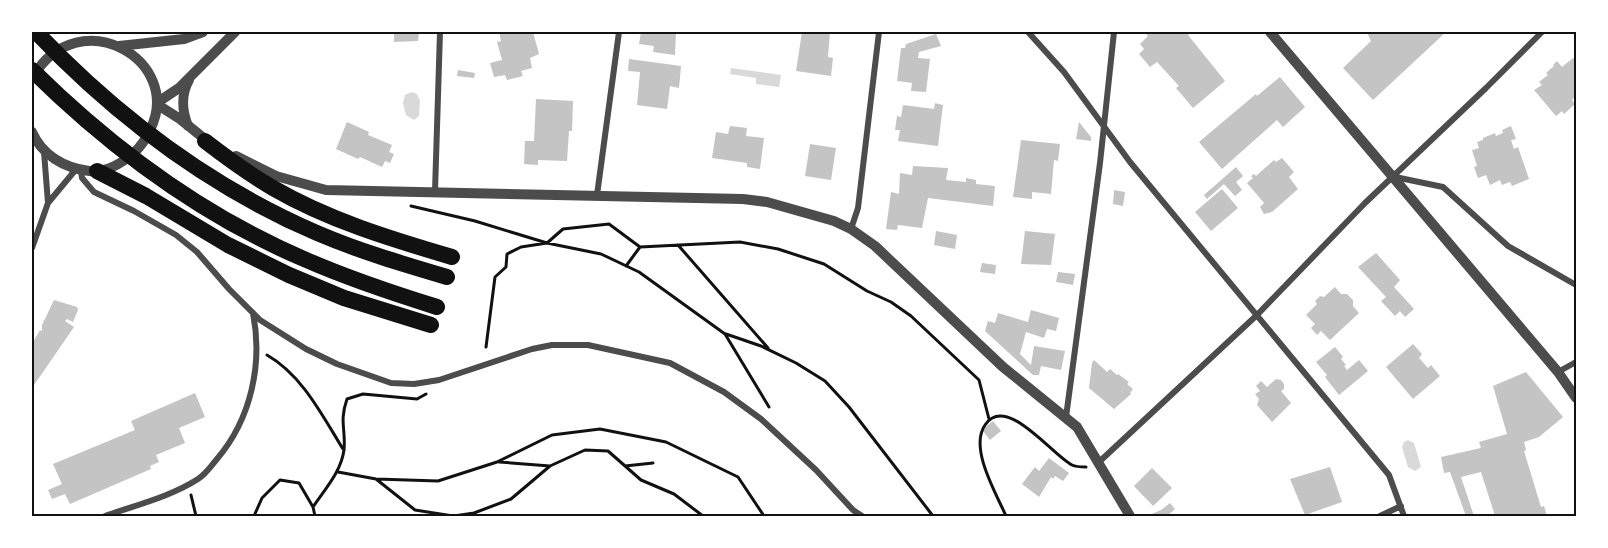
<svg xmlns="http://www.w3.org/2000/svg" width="1608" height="548" viewBox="0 0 1608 548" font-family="'Zilla Slab',serif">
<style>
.water{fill:#d9d9d9}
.building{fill:#c4c4c4}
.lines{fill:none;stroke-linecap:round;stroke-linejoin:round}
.path{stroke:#111;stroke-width:3}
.minor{stroke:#4c4c4c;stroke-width:6}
.tertiary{stroke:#4c4c4c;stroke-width:10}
.trunk{stroke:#111;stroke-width:16}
.neatline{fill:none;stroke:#111;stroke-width:2}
</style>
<rect width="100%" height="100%" fill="#fff"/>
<path class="water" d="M731,68L781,75L779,87L756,84V78L730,74Z
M412,92L417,94L420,101L419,116L414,120L406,115L403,103L405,95Z
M1408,440L1414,443L1421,467L1415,471L1408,467L1402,447L1404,442Z"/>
<path class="building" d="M394,32H419L418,41L394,42Z
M499,32H533L539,54L530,58L532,68L521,71L523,76L507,80L505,75L494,77L490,63L502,60L497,42L501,41Z
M641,32H676L675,55L653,52L654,46L639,44Z
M802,32H830L828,57L833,58L831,76L796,71Z
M1144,32H1192L1188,35L1225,81L1193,108L1176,88L1179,86L1157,62L1150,67L1139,54L1144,49L1140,44L1148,36Z
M1370,32H1446L1373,100L1343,68L1371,41L1368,35Z
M936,34L941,46L919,52L918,58L930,59L926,92L911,91L912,83L897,81L901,48H905L906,44Z
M1573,58L1576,62V96L1572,100L1575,104L1564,114L1562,111L1556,116L1534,90L1542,85L1539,82L1548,75L1546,73L1554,66L1553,65L1557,61L1562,67Z
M629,59L681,66L679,88L670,86L667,109L637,105L640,72L628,71Z
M458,70L475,73L474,78L457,76Z
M1280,77L1305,107L1283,127L1277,120L1222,169L1199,142L1256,94L1257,96Z
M536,99L573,101L572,131H569L567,161L538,160V165L524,164L525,141H534Z
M935,103L943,105L938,146L898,141L900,130H895L897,116L901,117L903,105L934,109Z
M347,122L369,132L368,135L392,145L389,152L394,154L390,163L385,161L382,167L360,157L358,159L336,149Z
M1079,122L1091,137V141L1076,139Z
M730,126L747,128L746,136L764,138L760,169L747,167V163L712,158L716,132L728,134Z
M1511,126L1516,139L1511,140L1514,149L1518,147L1529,179L1512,186L1510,182L1502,185L1500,180L1490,185L1486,175L1478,178L1474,167L1477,166L1472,150L1479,148L1477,142L1483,140V138L1495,133L1496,136L1503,133L1502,130Z
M1021,140L1060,144L1058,161L1054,160L1051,194L1032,192V199L1013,197Z
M810,144L836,148L831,180L805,176Z
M1282,158L1294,172L1289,177L1298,189L1272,212L1264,214L1260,207L1264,203L1247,183L1253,178L1251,176L1254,174L1256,176L1274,160L1276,162Z
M913,166L948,168L946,180L966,182V178L976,180V184L995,186L993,206L928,198L922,228L898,225L897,230L886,229L891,192L899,194L900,173L912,175Z
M1236,167L1243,176L1236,182L1242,190L1235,196L1224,184L1207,199L1204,195Z
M1222,189L1238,208L1211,231L1195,212Z
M1114,190L1125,192L1123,206L1113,204Z
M936,231L957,235L955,249L934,245Z
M1025,231L1055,234L1051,265L1021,264Z
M1376,253L1400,280L1394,287L1414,309L1405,317L1400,311L1395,316L1381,301L1386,297L1358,267Z
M982,263L996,265L995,274L980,272Z
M1058,272L1075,274L1073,285L1056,282Z
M1335,287L1341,294H1347L1353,300V306L1359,313L1330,340L1321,331L1317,335L1311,328L1315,324L1306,315L1317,304L1315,301L1320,296L1324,297Z
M54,300L77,307L78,310L73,322L67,319L65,321L74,327L32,388V344L40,330L42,331V325Z
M1031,310L1059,318L1056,331L1047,329L1044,338L1026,332L1020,354L1031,365L1034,346L1065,351L1061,370L1041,366L1039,375H1033L985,331L988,321L995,323L998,313L1028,322Z
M1413,344L1422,354L1419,358L1428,368L1431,365L1440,376L1413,399L1386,367Z
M1335,347L1343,357L1341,359L1346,365L1344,366L1347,370L1359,360L1368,371L1339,395L1325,377L1327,375L1316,362Z
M1094,360L1107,372L1110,369L1117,375L1118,374L1129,382L1127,384L1133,389L1130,393L1131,394L1114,409L1089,388L1092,363Z
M1526,372L1563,417L1539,437L1524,442L1526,450L1524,451L1541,507L1544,506L1547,516H1495L1481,472L1461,477L1474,516H1466L1450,472L1444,473L1441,457L1481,448L1479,442L1507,434L1493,386Z
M1276,379L1281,380L1284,384V389L1281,391L1291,403L1272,422L1257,405L1259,399L1255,394L1260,391L1256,386L1261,381L1267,387Z
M195,393L205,417L179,428L185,443L156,455L159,462L150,466L151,469L70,504L65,494L52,499L48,490L62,484L53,464L135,430L131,421Z
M993,421L1001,431L990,440L982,430Z
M1049,458L1069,473L1063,481L1055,476L1053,479L1051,477L1039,497L1022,484L1035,467L1039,471Z
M1330,467L1342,502L1305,515L1290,479Z
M1152,468L1172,488L1153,506L1134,486Z
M1170,503L1175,509L1167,516H1147L1161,510Z"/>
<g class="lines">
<path class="path" d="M411,206L475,221L547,243L601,254L639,272L725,334L769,407
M678,245L768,348
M626,266L640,247
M726,334L761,346L796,363L825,381L849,407L933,516
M486,347L495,277L506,267L507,254L521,247L547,243L563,229L609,224L640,247L740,242L778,249L824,264L867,291L891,302L911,316L979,380L989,419
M267,355C302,375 322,415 343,449
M499,462L550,466L585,450L608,451L641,480L674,494L703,516
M625,466L653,463
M338,472L376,479L438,481L497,462L552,435L600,429L666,442L738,477L764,516
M376,479L415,510L453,516
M191,495L196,516
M313,507C325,489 341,472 344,450C346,429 339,422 347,399L363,394L417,399L426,394
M254,516L262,498L280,480L299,483L313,507L315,516
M454,516L474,513L511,499L550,466
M1006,516C996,493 969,448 985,425C1006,393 1052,455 1072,465C1076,467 1082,467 1086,467"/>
<path class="minor" d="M1028,32L1064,72L1130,162L1389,475L1404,516
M44,152L48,203
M81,170L82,178L94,192L134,211L176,235L197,252L229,289L260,320L306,349L337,364L391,383L414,384L439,380L532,349L552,345H588L670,363L724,392L761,419L816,470L853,510L862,516
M1395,177L1443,187L1508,246L1576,285
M435,191L440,32
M597,195L619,32
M851,229L858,208L879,32
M32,248L48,203L77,168
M1558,372L1576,362
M1066,417L1100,163L1114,32
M1099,462L1257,315L1365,203L1486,88L1542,32
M105,516C136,505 170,497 198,479C206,474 211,466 217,459C251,419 263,364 253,313
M1380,516L1401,506"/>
<path class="tertiary" d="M1270,32L1558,372L1576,398
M119,46L184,39L203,32
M158,102L179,88L235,32
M158,105L180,119L211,144
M188,126C182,111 181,94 189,80
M32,132C42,155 64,168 89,171C106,173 122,163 134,153C141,146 146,139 150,130C185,60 78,0 33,77
M236,156L276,176L326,190L743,199L767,202L834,221L851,229L875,246L1003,367L1077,427L1130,516"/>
<path class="trunk" d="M36,32C117,117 208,186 317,233C359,251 403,264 447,277
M32,70C111,148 201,215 304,259C347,278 392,293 437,307
M205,141C227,158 249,174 273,188C328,220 391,239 452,257
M97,171L146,196L228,245L289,275L344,298L431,325"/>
</g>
<rect width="1608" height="548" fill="none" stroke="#ffffff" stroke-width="66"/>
<rect x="33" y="33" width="1542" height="482" class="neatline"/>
</svg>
